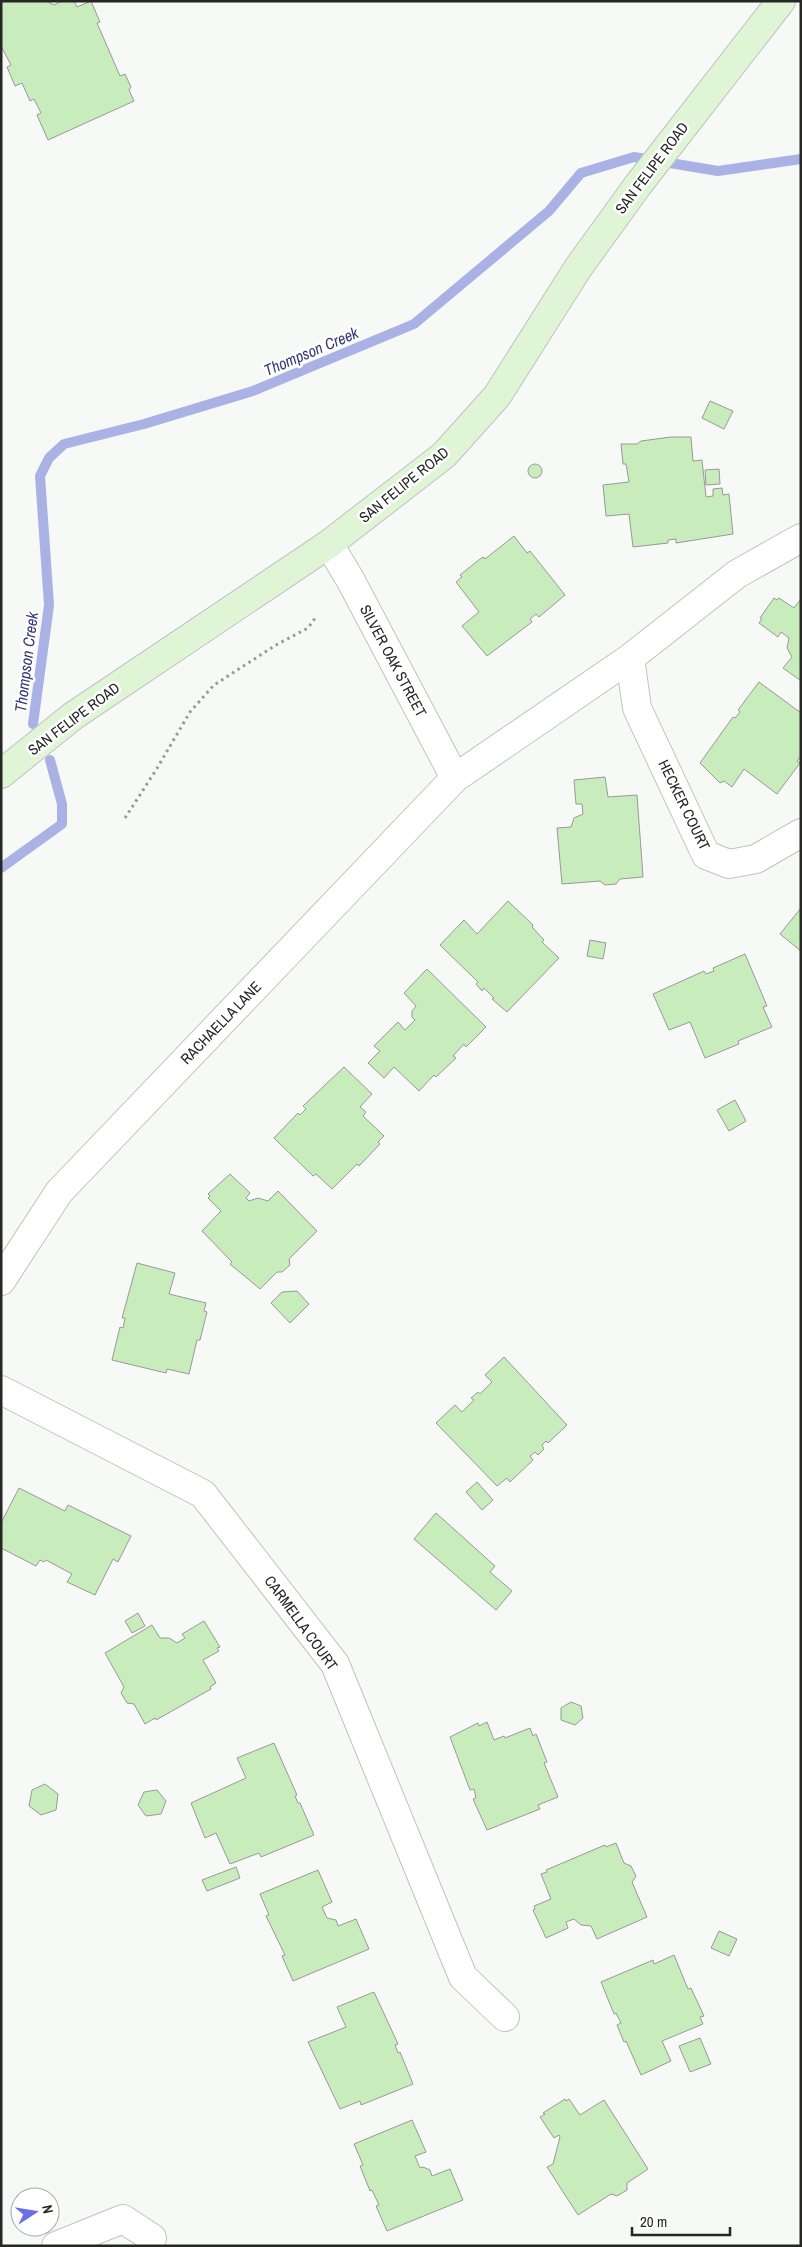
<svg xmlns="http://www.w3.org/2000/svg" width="802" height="2247" viewBox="0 0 802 2247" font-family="'Archivo Narrow',sans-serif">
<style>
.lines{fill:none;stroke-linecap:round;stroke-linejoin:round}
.stream{stroke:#aab2e5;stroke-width:10}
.building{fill:#c9ecbc;stroke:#989a97}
.street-casing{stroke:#c0c3bf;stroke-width:30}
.secondary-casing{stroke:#c0c3bf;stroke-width:30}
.path{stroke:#989997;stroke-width:3;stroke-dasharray:2.5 4;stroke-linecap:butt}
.street{stroke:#fff;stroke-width:28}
.secondary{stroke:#dff5d6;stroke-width:28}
.labels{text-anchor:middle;stroke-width:5;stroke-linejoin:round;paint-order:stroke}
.street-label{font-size:15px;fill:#262625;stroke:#fff}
.water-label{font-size:16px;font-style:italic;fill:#363977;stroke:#fff}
</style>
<rect width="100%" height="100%" fill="#f6f9f6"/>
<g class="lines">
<path class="stream" d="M33,724L49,605L40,476L49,458L64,444L144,424L253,391L414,324L549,211L581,173L634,157L718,171L801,159
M1,868L62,824V804L50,760"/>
</g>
<path class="building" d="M1,1H46L54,5L62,1H74L77,7L91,1L100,22L97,23L120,76L125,74L131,87L129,90L134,101L48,140L37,115L41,113L34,99L30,101L22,83L15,86L7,67L11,65L1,46Z
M710,401L733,411L724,429L702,418Z
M671,437H691L693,461L702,460L706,497L713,496V489L722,488L723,495L729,494L733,534L676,543V539L668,540V543L633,547L629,514L606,516L603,485L629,482L626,464H623L621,444H637L641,441Z
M528 471a7 7 0 1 1 14 0a7 7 0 1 1-14 0Z
M719,469L720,484L706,485L705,470Z
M514,536L527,553L530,551L565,595L539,617L536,614L530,619L532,622L487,656L462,626L479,612L456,582L462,577L460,575L480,559L484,557L485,559Z
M774,598L777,600L779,598L794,608L801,599V681L783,668L792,657L787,648L789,638L781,632L778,637L759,623L762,619L760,618Z
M759,682L801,713V756L797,761L800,763L777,794L744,769L732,787L724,781L720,783L700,763L733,717L735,718L740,712L738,710Z
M605,777L608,797L637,795L643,877L620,879L616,884L605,885L600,881L562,884L557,828L571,827L574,818L583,814L582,804H576L574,780Z
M508,901L533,925L532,927L544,940L542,942L559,958L507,1012L492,999L494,998L484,988L482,991L476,984L478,982L440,945L464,920L477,934Z
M801,908V951L780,934Z
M590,940L606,943L603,959L587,956Z
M745,954L767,1006L763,1007L772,1027L738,1041L739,1044L705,1058L690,1022L669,1030L653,994L704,971L706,974L714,971L713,968Z
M427,969L486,1027L466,1047L464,1044L453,1056L456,1058L436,1077L434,1075L419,1091L394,1067L384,1078L368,1063L380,1051L374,1046L398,1022L405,1030L415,1020L412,1017V1011L416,1006L404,993Z
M344,1067L372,1094L360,1107L366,1112L363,1116L384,1136L378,1142L380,1144L359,1166L357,1164L332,1189L316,1174L313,1176L274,1138L298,1113L300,1115L306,1109L303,1106Z
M735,1100L746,1121L729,1131L717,1110Z
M230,1174L250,1193L246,1198L249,1201L258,1198L268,1201L278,1191L317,1231L289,1259L290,1265L282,1272H277L260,1289L230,1264L232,1262L202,1231L221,1211L208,1198L210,1196L208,1194Z
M137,1263L175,1273L169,1294L206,1303L204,1311L207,1312L200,1340H197L189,1374L167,1369L166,1373L112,1360L120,1327L123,1328L125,1318H122Z
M297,1291L309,1304L290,1323L271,1303L282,1292Z
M504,1357L567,1425L548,1443L546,1441L542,1445L544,1449L538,1455L535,1452L530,1456L533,1460L510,1482L507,1478L497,1486L436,1423L455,1405L462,1412L474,1400L471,1398L478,1392L480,1394L492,1382L485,1375Z
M477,1482L493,1500L482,1510L466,1492Z
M19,1488L65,1511L68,1505L131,1536L118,1562L113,1559L95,1595L67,1582L72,1574L46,1560L44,1562L40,1560L36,1566L1,1548V1523Z
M436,1513L495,1566L490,1572L512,1591L496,1610L414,1539Z
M138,1613L145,1626L132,1633L125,1621Z
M204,1621L220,1647L217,1648L219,1651L203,1660L216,1683L210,1687L211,1689L156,1720L155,1718L145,1724L134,1704L127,1703L121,1693L124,1687L105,1653L152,1625L160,1638H169L177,1643L185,1638L182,1634Z
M571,1702L581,1706L583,1718L575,1725L561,1720V1708Z
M487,1722L494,1740L504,1736L505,1738L530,1728L533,1736L536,1734L547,1762L544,1763L558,1797L538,1805L540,1809L487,1830L473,1799L476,1798L474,1789L470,1790L450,1737L478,1723L479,1726Z
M274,1743L297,1795L295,1796L298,1803H300L314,1835L261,1857L259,1853L230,1864L216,1833L205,1838L191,1803L246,1778L237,1758Z
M45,1784L58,1794L56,1810L41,1815L29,1806L32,1790Z
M157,1790L166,1801L161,1814L146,1816L138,1805L144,1792Z
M616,1843L624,1863L631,1866L636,1876L632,1882L647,1917L597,1939L591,1926L581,1925L574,1919L566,1922L568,1928L546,1938L533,1910L535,1909L534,1906L551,1899L541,1874L547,1872L546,1870L605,1845L606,1847Z
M236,1867L240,1878L207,1891L202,1880Z
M318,1870L332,1902L322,1907L327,1918L336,1920L338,1926L356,1919L369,1949L293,1981L282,1956L285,1955L266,1916L269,1915L260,1894Z
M719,1931L737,1939L729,1956L711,1948Z
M674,1955L688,1989L691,1988L704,2016L700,2017L703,2024L662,2041L671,2061L641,2075L626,2041L624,2042L617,2025L621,2023L616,2013L614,2014L601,1982L653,1960L654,1964Z
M374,1992L398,2044L395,2045L398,2053L400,2052L413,2084L361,2105L360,2101L340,2109L308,2042L346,2027L337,2007Z
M700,2038L711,2064L690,2072L679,2046Z
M565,2099L566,2101L569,2099L580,2115L604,2100L648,2169L627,2183V2190L617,2196L611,2194L578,2215L547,2167L553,2164L560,2137L559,2135L554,2138L540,2117L545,2114L543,2113Z
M412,2120L426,2152L415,2156L420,2168L423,2167L430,2170L432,2176L450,2169L463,2200L387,2231L376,2206L379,2205L372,2190L370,2191L360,2166L363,2165L354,2144Z"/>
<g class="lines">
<g class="street-casing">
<path id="street" d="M329,544L351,581L455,778
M630,658L637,708L706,855L729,864L756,859L801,833
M1,1281L59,1192L455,778L630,658L737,574L801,538
M1,1390L203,1494L335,1664L463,1977L505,2017
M56,2246L123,2219L152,2238"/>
</g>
<g class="secondary-casing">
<path id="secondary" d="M1,774L73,716L329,544L444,455L497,396L578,268L638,185L781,1"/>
</g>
<path class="path" d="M125,818L156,770L190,712L214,685L276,645L308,628L316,617"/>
<use href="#street" class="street"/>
<use href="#secondary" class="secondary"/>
</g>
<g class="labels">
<g class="street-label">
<text transform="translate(652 168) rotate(-53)" y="5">SAN FELIPE ROAD</text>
<text transform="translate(404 485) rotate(-39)" y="5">SAN FELIPE ROAD</text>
<text transform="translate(393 661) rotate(62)" y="5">SILVER OAK STREET</text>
<text transform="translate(74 719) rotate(-37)" y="5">SAN FELIPE ROAD</text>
<text transform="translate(684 805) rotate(64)" y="5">HECKER COURT</text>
<text transform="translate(221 1023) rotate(-46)" y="5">RACHAELLA LANE</text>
<text transform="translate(301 1623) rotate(54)" y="5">CARMELLA COURT</text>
</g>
<g class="water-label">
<text transform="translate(311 351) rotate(-23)" y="6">Thompson Creek</text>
<text transform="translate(26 662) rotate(-83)" y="6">Thompson Creek</text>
</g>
</g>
<rect width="802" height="2247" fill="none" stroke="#262625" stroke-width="5"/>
<g transform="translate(35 2212) rotate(78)"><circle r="24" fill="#ffffff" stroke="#a8a8a8"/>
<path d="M0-4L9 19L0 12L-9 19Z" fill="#6a6ee8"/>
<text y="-8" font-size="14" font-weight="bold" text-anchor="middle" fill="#262625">N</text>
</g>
<path d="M632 2227v8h98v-8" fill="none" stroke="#262625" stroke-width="2.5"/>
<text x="640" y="2227" font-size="15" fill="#262625" stroke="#ffffff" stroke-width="4" paint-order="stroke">20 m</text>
</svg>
